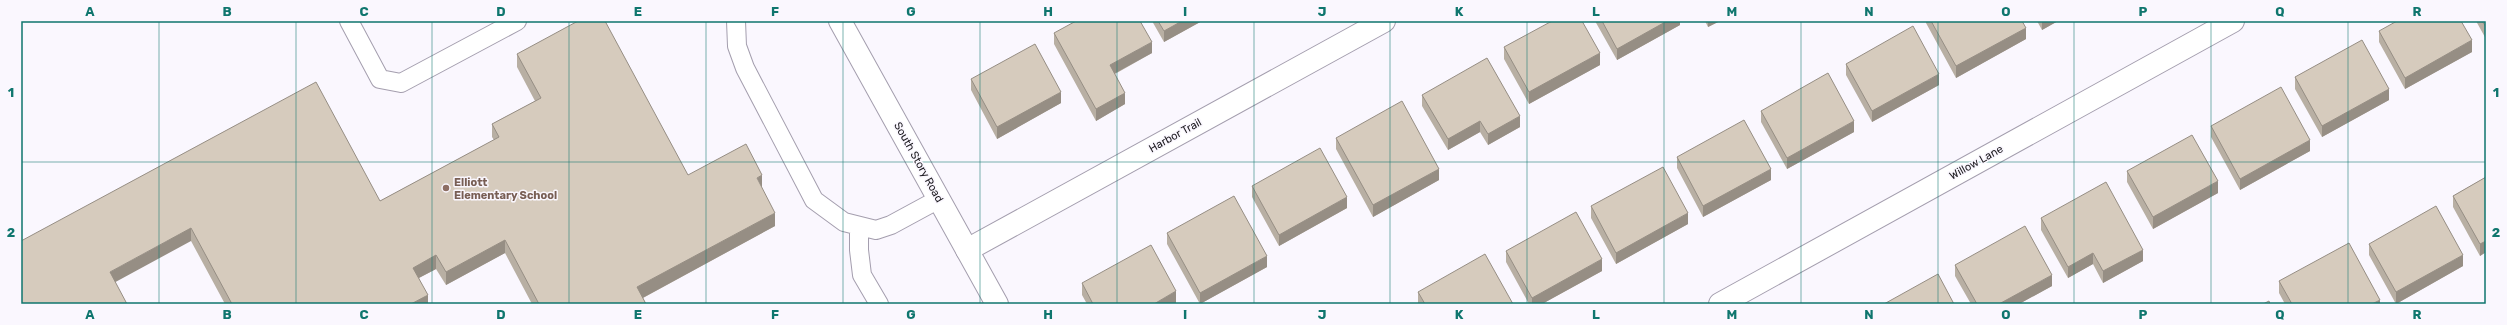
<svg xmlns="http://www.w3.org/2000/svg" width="2507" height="325" viewBox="0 0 2507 325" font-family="Rubik,sans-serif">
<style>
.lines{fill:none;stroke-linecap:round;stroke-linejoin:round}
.service-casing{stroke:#a49eae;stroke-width:20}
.minor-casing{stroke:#a49eae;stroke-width:24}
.secondary-casing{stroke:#a49eae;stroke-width:24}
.service{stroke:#fff;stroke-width:18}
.minor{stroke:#fff;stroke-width:22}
.secondary{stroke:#fff;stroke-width:22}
.wall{fill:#b8afa3}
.shaded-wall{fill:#968e84}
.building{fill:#d6cbbd;stroke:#968e84}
.grid{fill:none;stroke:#0f766e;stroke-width:1;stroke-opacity:0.55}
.education-dot{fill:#8d6e63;stroke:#faf7fe;stroke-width:1.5}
.labels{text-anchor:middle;stroke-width:3;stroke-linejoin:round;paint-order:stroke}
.street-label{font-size:11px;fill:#1c1a1f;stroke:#faf7fe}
.education-label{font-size:11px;font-weight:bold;fill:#785e54;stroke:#faf7fe;text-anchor:start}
.neatline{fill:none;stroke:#0f766e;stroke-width:1.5}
.grid-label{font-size:13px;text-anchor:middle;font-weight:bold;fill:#0f766e}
</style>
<rect width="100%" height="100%" fill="#faf7fe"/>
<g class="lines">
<g class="service-casing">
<path id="service" d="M349,21L380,79L401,83L517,21
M736,21L737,46L745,68L814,200L844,222L876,230L891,225L939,199
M859,227V250L862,275L879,304"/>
</g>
<g class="minor-casing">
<path id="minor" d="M967,250L1384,21
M1720,304L2233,21"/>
</g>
<g class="secondary-casing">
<path id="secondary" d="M840,21L997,304"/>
</g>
<use href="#service" class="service"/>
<use href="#minor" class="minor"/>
<use href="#secondary" class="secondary"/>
</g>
<path class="wall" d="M1152,21H1202L1164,42Z
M1595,21H1680V25L1617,60Z
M1705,21H1720L1708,27Z
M1926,21H2022L2026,39L1956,78L1926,23Z
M2037,21H2058L2042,30Z
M2476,21H2486V39Z
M2379,31L2472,52L2405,89L2379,42Z
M1054,33L1152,53L1115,74L1125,104L1096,121L1054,44Z
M1504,47L1600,65L1529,104L1504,59Z
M517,54L688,175L762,189L775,226L643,298L646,304H532L505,253L446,285L436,269L419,278L428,304H225L191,241H21L380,201L494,140L492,137V124L535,101L517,67Z
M1846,64L1939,85L1872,122L1846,75Z
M2295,77L2389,100L2322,137L2295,89Z
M971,79L1061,103L997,139L971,90Z
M1422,95L1520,127L1488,145L1480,132L1448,150L1422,106Z
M1761,111L1854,132L1787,169L1761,122Z
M2211,126L2310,151L2240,190L2211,137Z
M1336,138L1439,180L1373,217L1336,149Z
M1677,157L1771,180L1703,217L1677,168Z
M2127,171L2218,193L2153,229L2127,182Z
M2486,177V252L2480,256L2453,207V196Z
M1252,186L1347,208L1279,246L1252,197Z
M1591,206L1688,224L1616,264L1591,218Z
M2041,218L2143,261L2103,283L2093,264L2068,278L2041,230Z
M1167,233L1267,267L1200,304L1167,244Z
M2369,244L2463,266L2396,304L2369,255Z
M1506,251L1602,271L1542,304H1529L1506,262Z
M1955,265L2052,286L2019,304H1971L1955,276Z
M2279,281L2380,304H2285L2279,293Z
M1082,283L1176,303L1174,304H1087L1082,295Z
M1418,292L1513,304H1418Z"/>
<path class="shaded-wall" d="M1182,21H1202L1164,42V31Z
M1667,21H1680V25L1617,60V49Z
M1708,21H1720L1708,27Z
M2042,21H2058L2042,30Z
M2026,28V39L1956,78V66Z
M2472,40V52L2405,89V78Z
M1152,42V53L1110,76V65Z
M1600,53V65L1529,104V92Z
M1939,74V85L1872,122V111Z
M2389,89V100L2322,137V126Z
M1061,92V103L997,139V127Z
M1125,93V104L1096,121V109Z
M1520,116V127L1488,145V134Z
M1480,121V132L1448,150V139Z
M1854,121V132L1787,169V158Z
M2310,140V151L2240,190V179Z
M1439,169V180L1373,217V205Z
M1771,169V180L1703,217V206Z
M762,175V188L757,178Z
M2218,181V193L2153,229V217Z
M1347,197V208L1279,246V235Z
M775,213V226L637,301V287Z
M1688,213V224L1616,264V253Z
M191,228V241L110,285V272Z
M505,240V253L446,285V272Z
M2486,241V252L2480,256V244Z
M2143,250V261L2103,283V271Z
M2093,253V264L2068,278V267Z
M436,255V269L413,281V268Z
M2463,255V266L2396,304V292Z
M1267,256V267L1200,304V293Z
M1602,259V271L1542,304H1532V298Z
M2052,275V286L2019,304H1999Z
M1176,291V303L1174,304H1154Z
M428,295V304H411Z
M2380,300V304H2372Z"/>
<path class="building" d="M578,21H605L688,175L746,144L762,175L757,178L775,213L637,287L646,304H539L505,240L446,272L436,255L413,268L428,295L411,304H232L191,228L110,272L127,304H21V241L316,82L380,201L499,137L492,124L541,98L517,54Z
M1076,21H1140L1152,42L1110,65L1125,93L1096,109L1054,33Z
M1158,21H1182L1164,31Z
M1552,21H1582L1600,53L1529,92L1504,47Z
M1602,21H1667L1617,49Z
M1931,21H2022L2026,28L1956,66Z
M2397,21H2461L2472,40L2405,78L2379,31Z
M2482,21H2486V27Z
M1913,26L1939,74L1872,111L1846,64Z
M2362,40L2389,89L2322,126L2295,77Z
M1035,44L1061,92L997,127L971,79Z
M1487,58L1520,116L1488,134L1480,121L1448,139L1422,95Z
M1828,73L1854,121L1787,158L1761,111Z
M2281,87L2310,140L2240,179L2211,126Z
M1402,101L1439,169L1373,205L1336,138Z
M1744,120L1771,169L1703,206L1677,157Z
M2192,135L2218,181L2153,217L2127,171Z
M1320,148L1347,197L1279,235L1252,186Z
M1663,167L1688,213L1616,253L1591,206Z
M2486,177V241L2480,244L2453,196Z
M2106,182L2143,250L2103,271L2093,253L2068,267L2041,218Z
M1234,196L1267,256L1200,293L1167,233Z
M2436,206L2463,255L2396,292L2369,244Z
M1576,212L1602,259L1532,298L1506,251Z
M2025,226L2052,275L1999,304H1977L1955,265Z
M2349,243L2380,300L2372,304H2292L2279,281Z
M1151,245L1176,291L1154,304H1093L1082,283Z
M1485,254L1513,304H1425L1418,292Z
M1938,274L1954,304H1884Z
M2269,301L2270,304H2263Z"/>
<path class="grid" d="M159,21V304M296,21V304M432,21V304M569,21V304M706,21V304M843,21V304M980,21V304M1117,21V304M1254,21V304M1390,21V304M1527,21V304M1664,21V304M1801,21V304M1938,21V304M2074,21V304M2211,21V304M2348,21V304M21,162H2486"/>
<circle class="education-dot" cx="446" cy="188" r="4"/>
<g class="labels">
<g class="street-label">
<text transform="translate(1175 135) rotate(-29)" y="4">Harbor Trail</text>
<text transform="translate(919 162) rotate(61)" y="4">South Story Road</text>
<text transform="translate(1976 162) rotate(-29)" y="4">Willow Lane</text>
</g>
<g class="education-label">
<text x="454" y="186">Elliott<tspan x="454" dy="13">Elementary School</tspan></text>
</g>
</g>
<rect width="2507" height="325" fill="none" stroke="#faf7fe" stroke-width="44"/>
<rect x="22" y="22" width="2463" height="281" class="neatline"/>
<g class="grid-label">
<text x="90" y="16">A</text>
<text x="227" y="16">B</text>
<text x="364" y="16">C</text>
<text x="501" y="16">D</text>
<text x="638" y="16">E</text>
<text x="775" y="16">F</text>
<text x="911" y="16">G</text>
<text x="1048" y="16">H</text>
<text x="1185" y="16">I</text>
<text x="1322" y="16">J</text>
<text x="1459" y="16">K</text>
<text x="1596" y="16">L</text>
<text x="1732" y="16">M</text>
<text x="1869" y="16">N</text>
<text x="2006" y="16">O</text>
<text x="2143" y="16">P</text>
<text x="2280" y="16">Q</text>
<text x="2417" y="16">R</text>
<text x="11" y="97">1</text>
<text x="2496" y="97">1</text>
<text x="11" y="237">2</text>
<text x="2496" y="237">2</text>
<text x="90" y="319">A</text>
<text x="227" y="319">B</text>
<text x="364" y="319">C</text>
<text x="501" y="319">D</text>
<text x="638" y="319">E</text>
<text x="775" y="319">F</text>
<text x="911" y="319">G</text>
<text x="1048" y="319">H</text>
<text x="1185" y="319">I</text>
<text x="1322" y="319">J</text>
<text x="1459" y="319">K</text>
<text x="1596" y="319">L</text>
<text x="1732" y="319">M</text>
<text x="1869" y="319">N</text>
<text x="2006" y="319">O</text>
<text x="2143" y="319">P</text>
<text x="2280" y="319">Q</text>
<text x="2417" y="319">R</text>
</g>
</svg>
